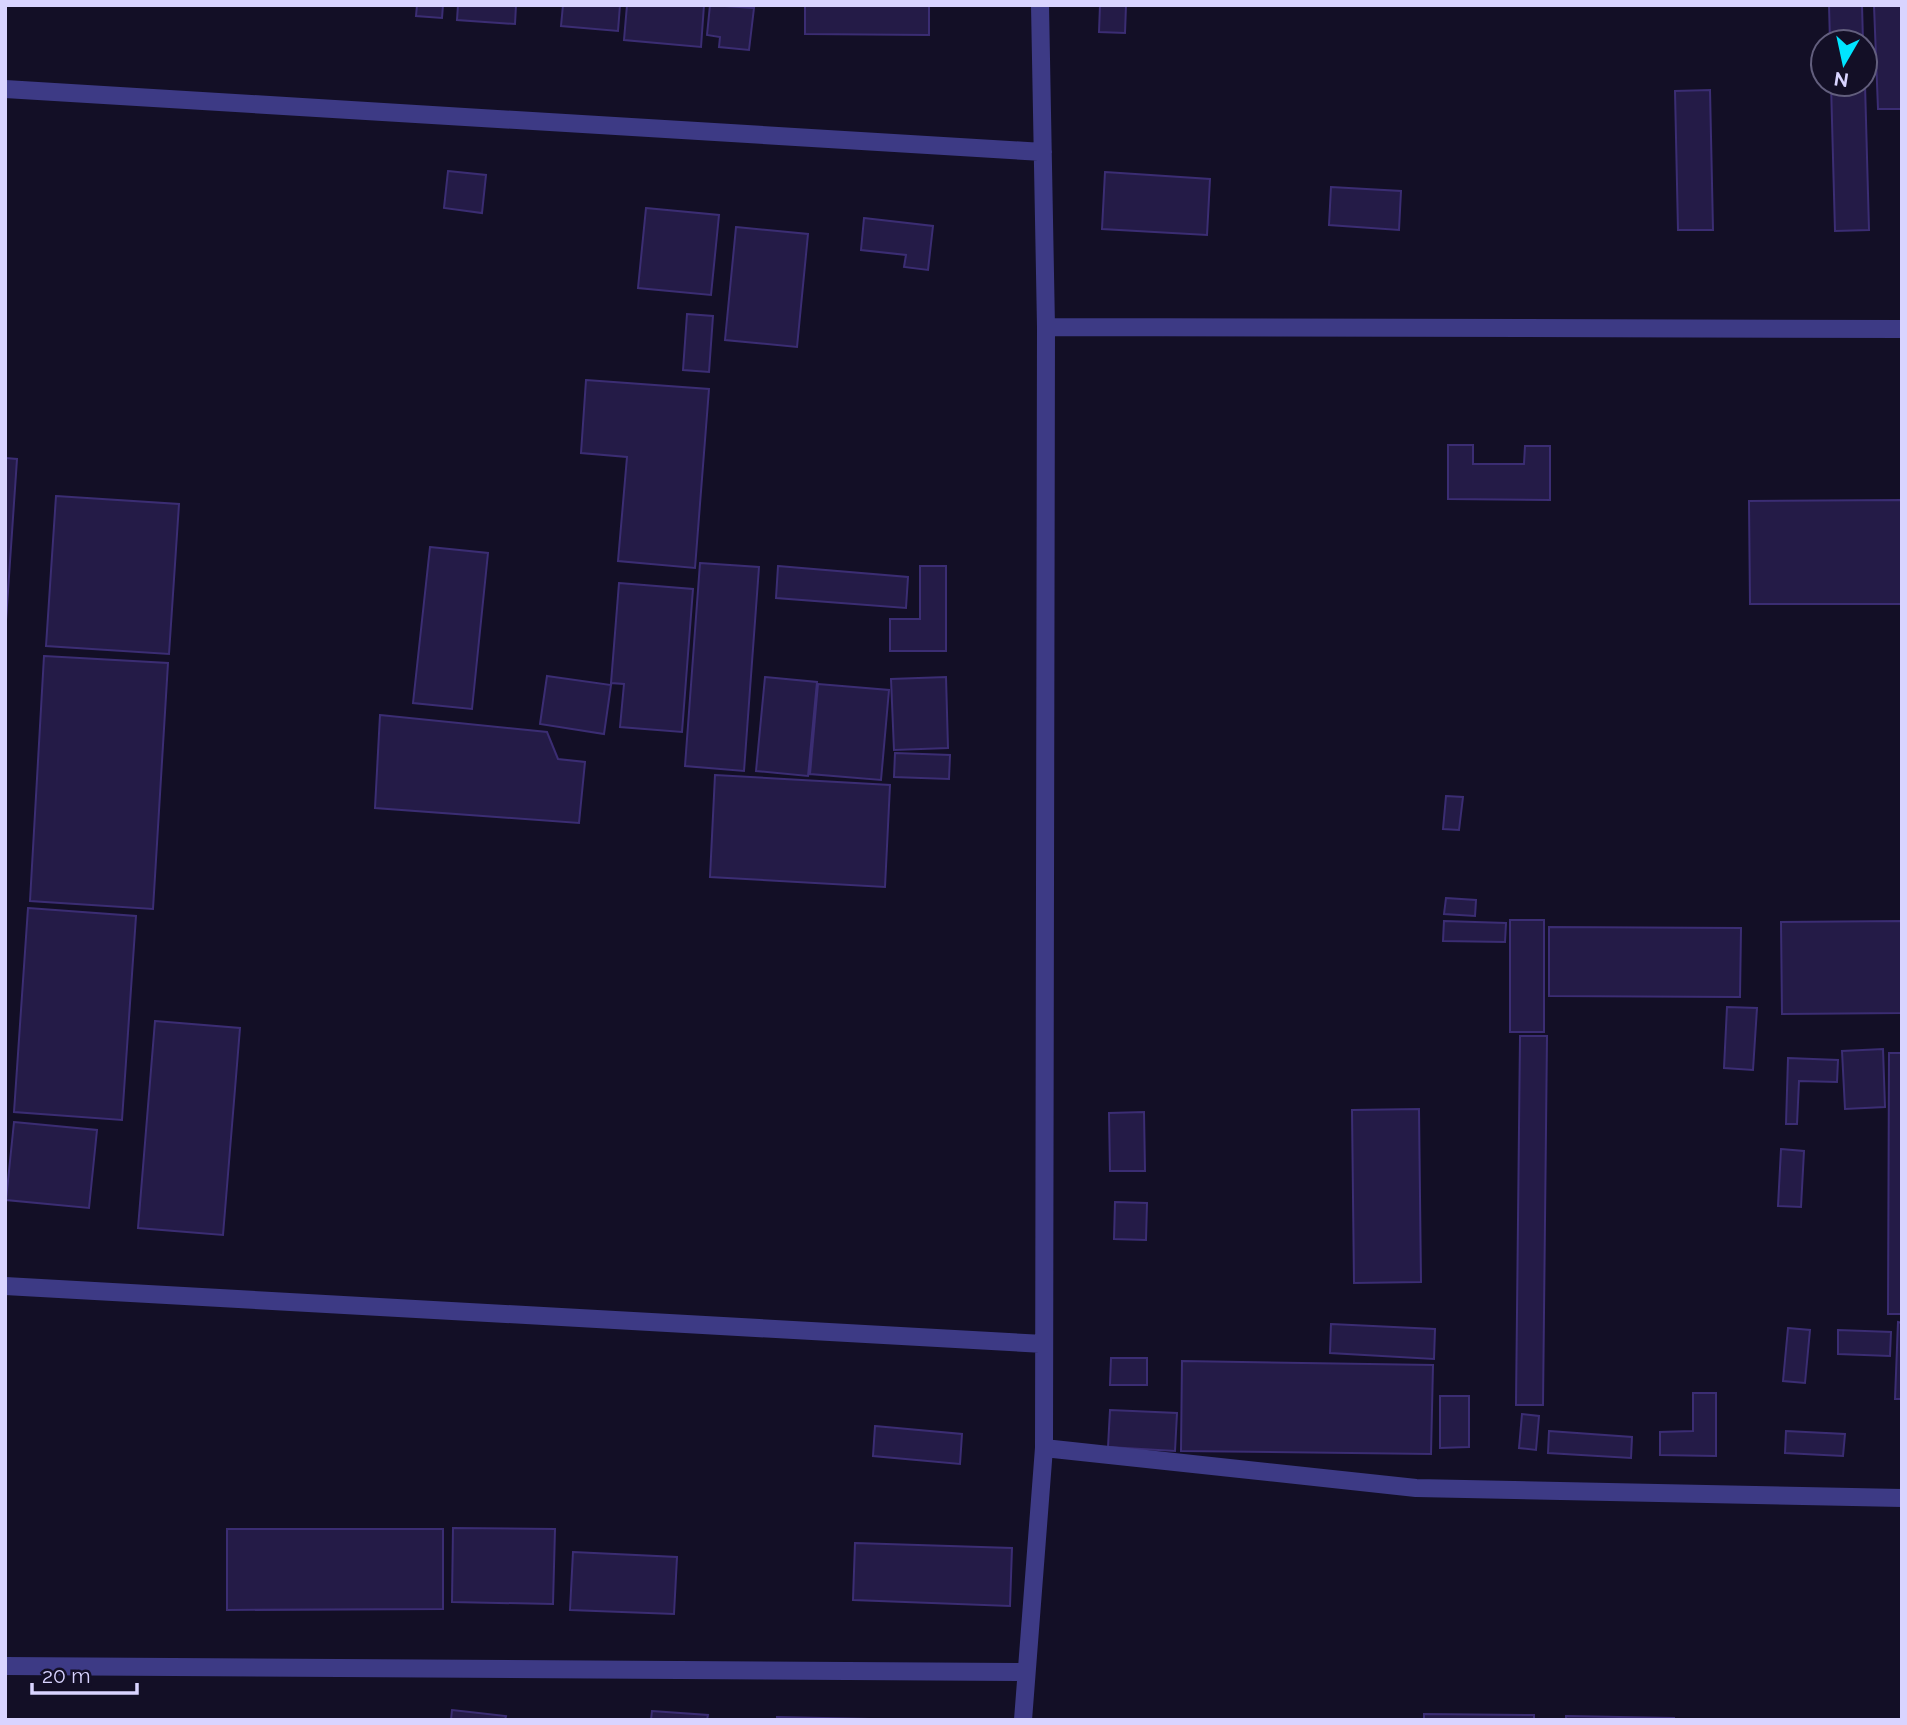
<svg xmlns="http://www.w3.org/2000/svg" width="1907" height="1725" viewBox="0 0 1907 1725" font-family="Raleway,sans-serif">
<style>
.building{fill:#241b47;stroke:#3b2d73;stroke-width:2}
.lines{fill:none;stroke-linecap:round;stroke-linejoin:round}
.minor{stroke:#3d3a85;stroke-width:18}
</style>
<rect width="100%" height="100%" fill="#130f26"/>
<path class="building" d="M417,5H443L442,18L416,16Z
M458,5H516L515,24L457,20Z
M563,5H620L618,31L561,26Z
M627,5H704L701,47L624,40Z
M710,5L754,8L749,50L719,47L720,37L707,35Z
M805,5H929V35L805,34Z
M1100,5H1126L1125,33L1099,32Z
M1829,5H1862L1863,42H1830Z
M1874,5H1902V109H1878Z
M1831,84H1865L1869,230L1835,231Z
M1710,90L1713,230H1678L1675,91Z
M448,171L486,175L482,213L444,208Z
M1105,172L1210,179L1207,235L1102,229Z
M1331,187L1401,191L1399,230L1329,225Z
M646,208L719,215L711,295L638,288Z
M864,218L933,226L928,270L904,267L906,255L861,250Z
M736,227L808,234L797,347L725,340Z
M687,314L713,316L709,372L683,370Z
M586,380L709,389L695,568L618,561L627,457L581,453Z
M1448,445H1473V464H1524L1525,446H1550V500L1448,499Z
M5,458L17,459L5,635Z
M56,496L179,504L169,654L46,646Z
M1902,500V604H1750L1749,501Z
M430,547L488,553L472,709L413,703Z
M700,563L759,567L744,771L685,766Z
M778,566L908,577L906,608L776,598Z
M920,566H946V651H890V619H920Z
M619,583L693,589L682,732L620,727L624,684L611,683Z
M44,656L168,663L153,909L30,901Z
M547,676L611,685L604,734L540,724Z
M765,677L817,682L808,776L756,771Z
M946,677L948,748L894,750L891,679Z
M818,684L889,690L881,780L810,774Z
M380,715L547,732L558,759L585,762L579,823L375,808Z
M895,753L950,755L949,779L894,777Z
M715,775L890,785L885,887L710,877Z
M1446,796L1463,797L1459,830L1443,829Z
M1446,898L1476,900L1475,916L1444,914Z
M28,908L136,916L122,1120L14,1112Z
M1510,920H1544V1032H1510Z
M1444,921L1506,923L1505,942L1443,941Z
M1902,921V1013L1782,1014L1781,922Z
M1549,927L1741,928L1740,997L1549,996Z
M1727,1007L1757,1008L1753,1070L1724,1068Z
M155,1021L240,1028L223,1235L138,1228Z
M1520,1036H1547L1543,1405H1516Z
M1883,1049L1885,1107L1845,1109L1842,1051Z
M1889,1053H1902V1314H1888Z
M1788,1058L1838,1060L1837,1082L1799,1081L1797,1124H1786Z
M1419,1109L1421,1282L1354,1283L1352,1110Z
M1144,1112L1145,1171H1110L1109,1113Z
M14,1122L97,1130L89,1208L6,1200Z
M1781,1149L1804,1151L1801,1207L1778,1206Z
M1115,1202L1147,1203L1146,1240L1114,1239Z
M1898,1322L1902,1323V1399H1895Z
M1331,1324L1435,1329L1434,1359L1330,1353Z
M1788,1328L1810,1330L1805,1383L1783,1381Z
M1838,1330L1891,1332L1890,1356L1838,1354Z
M1111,1358H1147V1385H1110Z
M1182,1361L1433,1365L1431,1454L1181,1451Z
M1693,1393H1716V1456L1660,1455V1432L1693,1431Z
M1440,1396H1469V1447L1440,1448Z
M1110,1410L1177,1413L1175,1451L1108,1447Z
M1522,1414L1539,1416L1536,1450L1519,1448Z
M875,1426L962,1434L960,1464L873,1456Z
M1549,1431L1632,1437L1631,1458L1548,1453Z
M1786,1431L1845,1434L1843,1456L1785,1453Z
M453,1528L555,1529L553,1604L452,1602Z
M227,1529H443V1609L227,1610Z
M855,1543L1012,1548L1010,1606L853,1600Z
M573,1552L677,1557L674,1614L570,1610Z
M452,1710L506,1716L505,1720H451Z
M652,1711L708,1715L707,1720H651Z
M1424,1714L1534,1715V1720H1424Z
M1566,1716L1674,1718V1720H1566Z
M777,1717L917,1720H777Z"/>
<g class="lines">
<path class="minor" d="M5,89L1043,152
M1046,327L1902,329
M5,1286L1044,1344
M1044,1448L1416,1488L1902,1498
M5,1666L1025,1672
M1023,1720L1044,1448L1046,327L1040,5"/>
</g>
<rect width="1907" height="1725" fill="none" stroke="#d9d4ff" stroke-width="14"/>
<g transform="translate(1844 63) rotate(189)"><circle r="33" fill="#130f26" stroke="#625e7d" stroke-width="2"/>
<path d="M0-5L12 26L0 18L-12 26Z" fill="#00e5ff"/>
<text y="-10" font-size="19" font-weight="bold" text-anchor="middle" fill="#d9d4ff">N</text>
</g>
<path d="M32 1683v10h105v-10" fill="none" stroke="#d9d4ff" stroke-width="3.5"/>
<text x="42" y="1683" font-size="21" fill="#d9d4ff" stroke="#130f26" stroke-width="5" paint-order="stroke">20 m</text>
</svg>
